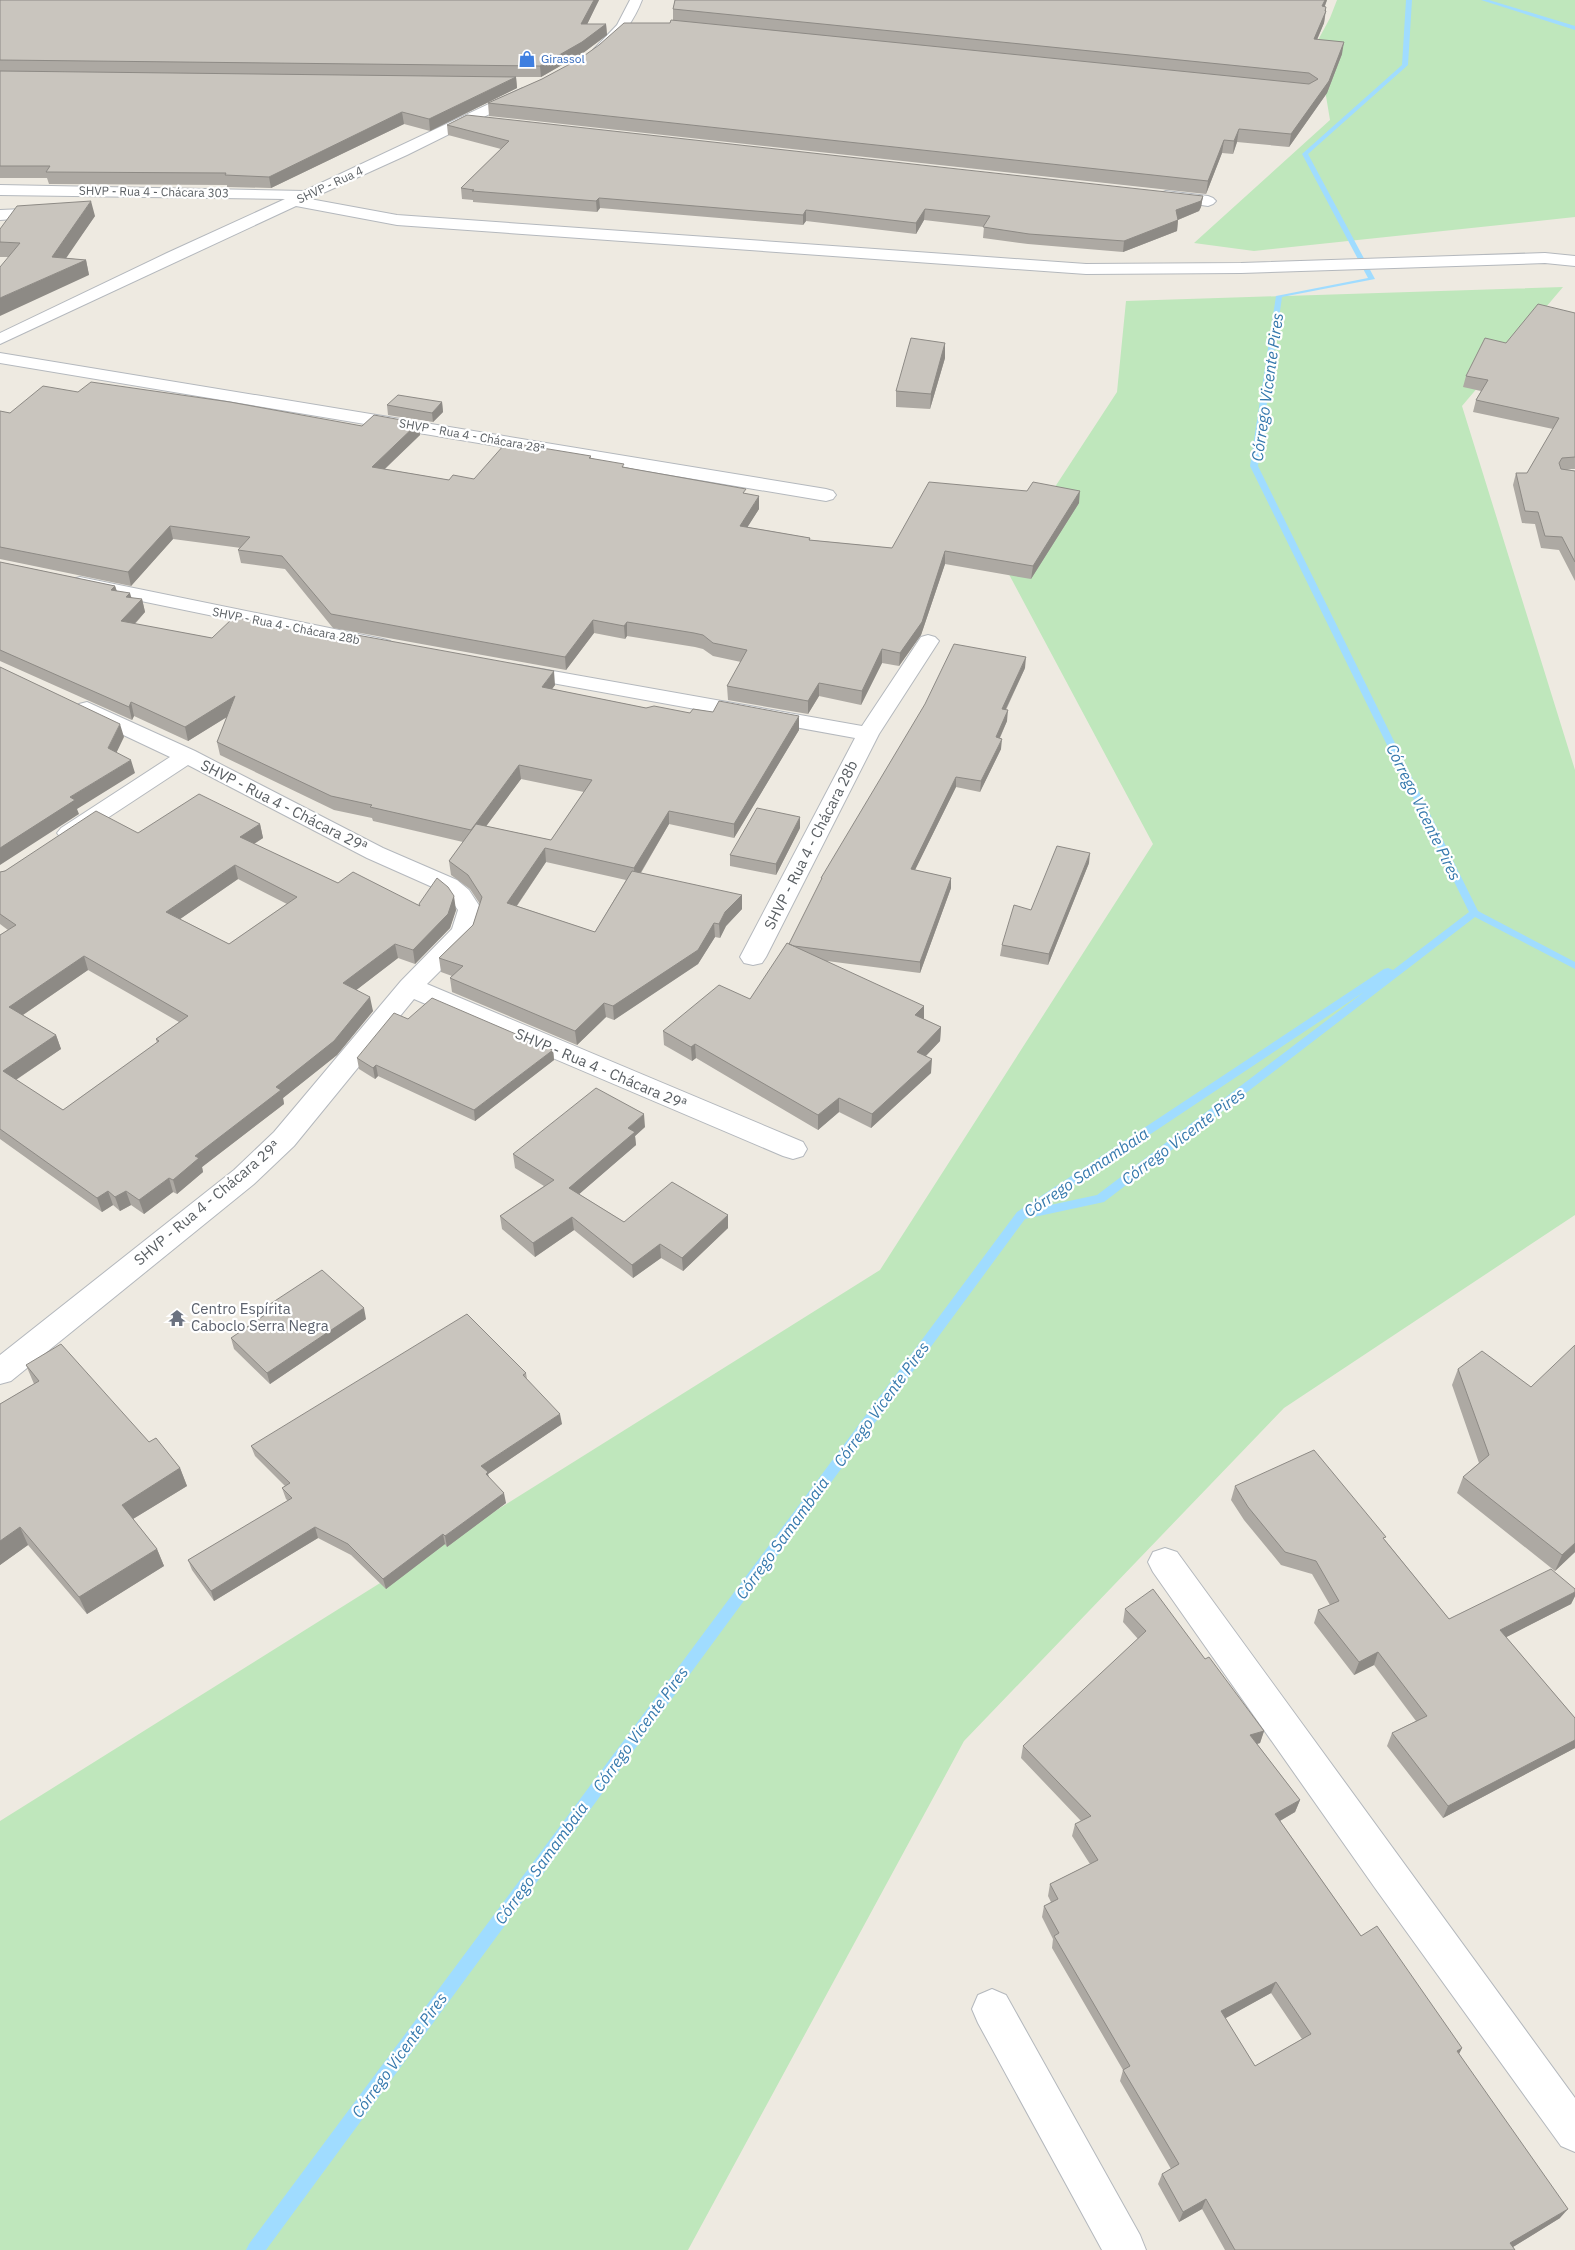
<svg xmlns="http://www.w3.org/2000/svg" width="1575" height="2250" viewBox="0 0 1575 2250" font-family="'IBM Plex Sans',sans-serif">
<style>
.green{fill:#bfe7bc}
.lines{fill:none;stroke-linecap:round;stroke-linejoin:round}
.stream{fill:#a0dcff;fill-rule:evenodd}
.minor-casing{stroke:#b4b8bd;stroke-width:2}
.minor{fill:#fff;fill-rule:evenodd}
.wall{fill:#ada9a3;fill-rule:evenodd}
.shaded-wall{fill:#8d8a85}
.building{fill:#c9c5be;stroke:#8d8a85;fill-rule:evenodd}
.labels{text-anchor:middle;stroke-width:4.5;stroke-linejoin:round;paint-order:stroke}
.far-shop-label{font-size:12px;fill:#366cbe;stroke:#fff;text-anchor:start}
.far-street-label{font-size:12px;fill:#5a5f63;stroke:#fff}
.street-label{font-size:15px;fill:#5a5f63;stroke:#fff}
.worship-label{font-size:15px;fill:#5b616d;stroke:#fff;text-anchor:start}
.water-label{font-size:16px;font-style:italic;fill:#3679ad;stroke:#fff}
</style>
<rect width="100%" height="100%" fill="#eeeae1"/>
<path class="green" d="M1337,0H1575V217L1254,251L1194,243L1330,120L1317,42L1330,18Z
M1563,287L1462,406L1575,770V1215L1284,1408L964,1741L688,2250H0V1821L880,1270L1153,844L1004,565L1117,392L1126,301Z"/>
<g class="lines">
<path class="stream" d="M1406,0H1412L1408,65L1308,154L1375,279L1282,297L1258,466L1478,911L1575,962V969L1475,917L1104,1202L1025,1219L266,2250H246L249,2244L1017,1212L1384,969L1388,968L1393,970L1469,912L1250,466L1276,296L1368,278L1302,154L1402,65ZM1364,992L1097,1195L1041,1207Z
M1481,0H1489L1575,26V30Z"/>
<g class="minor-casing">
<path id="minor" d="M630,0H642C634,21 621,38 605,53H595L593,50L617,25Z
M523,88L528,89L530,92L528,95L407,155L310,199L397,215L1086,264L1241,263L1545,253L1575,256V266L1545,263L1241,273L1086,274L397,225L296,206L0,344V333L167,253L285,199L0,195V185L304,191Z
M1166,191L1208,196L1213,198L1216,201L1213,204L1208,206L1161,199L1158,196L1161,193Z
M48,208L53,210L56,213L53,216L0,220V210Z
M0,353L826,489L833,491L836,495L833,499L826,501L0,363Z
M80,577L383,639L390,641L394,645L390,649L383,651L73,587L70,583L73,579Z
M928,635L935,637L939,641L879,734L766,957L762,963L753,965L744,963L740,957L855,738L519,677L511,676L508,671L511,666L519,665L862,726L921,637Z
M87,702L195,751L383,848L457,880L469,890L482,910L476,932L473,938L427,984L803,1142L807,1149L803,1156L793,1159L783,1156L414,999L294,1146L254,1184L11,1381L0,1384V1355L234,1170L274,1132L401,981L452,929L458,910L451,900L439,890L367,858L188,765L77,838L69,840L61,838L57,833L61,828L170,757L79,714L76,709L79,704Z
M1165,1548L1177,1552L1575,2098V2152L1561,2146L1375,1888L1153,1572L1148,1562L1153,1552Z
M992,1989L1006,1995L1140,2235L1146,2250H1102L978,2023L972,2009L978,1995Z"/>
</g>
<use href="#minor" class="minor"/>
</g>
<path class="wall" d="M0,0H599L587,24H606L607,35L583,53L541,77H516L517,88L430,131L404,124L271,188L227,187V185L49,184L47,178H0Z
M675,0H1327L1325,6L1326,11L1324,23L1317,40L1342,54L1327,93L1289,147L1237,142L1233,154L1222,153L1206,194L489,116L488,103L670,23L673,20V9Z
M447,125L1203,196L1201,207L1199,211L1178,220L1177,231L1123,252L1028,244L983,238L984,227L924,220L916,234L806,221L803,225L600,208L597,212L473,202V200L462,199L461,188L501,149L448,135Z
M95,216L65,258L86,260L89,275L8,257H0V229Z
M1575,313V469H1567L1575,471V581L1559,550L1541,548L1535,524L1522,523L1513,485L1516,473H1527L1553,429L1473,412L1476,400L1481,391L1463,387L1466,376L1506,343Z
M945,343V358L930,409L896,407V391Z
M78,392L362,426L418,423L420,435L385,469L449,480L474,479L591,456V458L625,467L746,494L759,509L747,527L810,538V540L892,548L1079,503L1031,579L945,564L921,635L899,666L882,663L861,705L819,696L808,714L728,700L727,686L741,662L713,656L703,649L695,647L627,636L625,639L594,633L566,670L333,628L285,569L241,563L238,550L241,548L173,539L131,586L0,559V411L10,413Z
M442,402L443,412L433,422L388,415L387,405Z
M0,562L115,586L117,591L132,598L142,599L145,612L135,624L212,638L347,640L346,633L555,685L552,689L646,708L690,713L799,730L734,838L669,824L641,873L742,909L726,926L720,938L715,937L698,964L614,1020L606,1017L577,1045L452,992L450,978L452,976L441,972L439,958L473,925L480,904L470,889L451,875L449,861L463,842L373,821L372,818L334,810L220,755L217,742L227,717L188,741L134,716L132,720L0,661ZM521,779L584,792L551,840L486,826ZM546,862L626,880L595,932L517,906Z
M1025,668L1006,710L1007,721L1000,738L1001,749L980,792L956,787L915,870L951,878V888L920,973L827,961L924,1019L941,1027L940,1041L926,1056L931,1073L871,1128L839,1112L818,1130L696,1058L692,1061L664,1045L663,1031L750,999L789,944L821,882V878Z
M260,824L263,838L254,844L338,883L419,905V904L456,910L450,928L415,964L398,958L356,990L373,1011L337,1055L283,1098L284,1104L202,1167L203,1172L177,1194L173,1192L144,1214L131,1205L120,1211L113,1205L102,1212L0,1139V935L8,930L0,924V872L138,833ZM238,879L287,904L229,944L180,919ZM88,970L179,1022L156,1039L157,1043L63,1110L16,1080L61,1049L56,1035L23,1015Z
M800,828L776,875L730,866V855Z
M1089,863L1048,965L1000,956L1002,945L1031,910Z
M408,1019L553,1050L554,1060L475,1121L378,1076L375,1079L359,1069L357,1058Z
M645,1127L635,1136L636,1145L579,1194L624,1222L728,1215V1228L683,1271L661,1258L633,1278L574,1230L535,1257L502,1229L500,1216L544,1186L515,1168L513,1154Z
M261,1310L366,1319L270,1384L234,1349L231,1338L263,1317Z
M26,1365L149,1442L180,1468L187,1486L133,1519L157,1549L164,1566L87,1614L28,1545L0,1565V1404L34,1384Z
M1458,1369L1531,1387L1575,1552L1555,1571L1457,1493L1463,1477L1479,1463L1452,1385Z
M526,1373L527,1379L562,1424L488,1474L489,1478L506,1503L447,1547L445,1544L386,1589L351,1555L318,1538L214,1601L192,1570L188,1560L288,1501L286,1499L282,1488L285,1486L255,1456L251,1446Z
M1235,1486L1385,1540L1449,1619L1575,1589V1596L1571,1604L1506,1637L1575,1718V1748L1443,1818L1387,1746L1392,1733L1416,1721L1374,1665L1354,1675L1314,1623L1318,1610L1330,1605L1312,1574L1281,1565L1244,1520L1231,1500Z
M1125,1609L1205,1659L1264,1731L1260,1743L1257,1744L1300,1800L1295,1812L1280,1821L1361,1936L1462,2048L1459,2054L1560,2218L1513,2247L1515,2250H1225L1202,2209L1179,2222L1158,2184L1162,2174L1171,2169L1120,2081L1123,2070L1052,1948L1053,1939L1042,1917L1044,1906L1051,1902L1048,1896L1050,1884L1090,1864L1072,1836L1075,1824L1081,1821L1021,1758L1023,1746L1138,1639L1123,1622ZM1271,1993L1302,2039L1255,2066L1225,2018Z"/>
<path class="shaded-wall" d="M594,0H599L595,8L582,35L581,24Z
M1325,0H1327L1320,18L1322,6Z
M1326,7L1324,23L1312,51L1314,39Z
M606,24L607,35L583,53L541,77L540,66Z
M1344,42L1342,54L1327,93L1289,147L1291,134Z
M516,77L517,88L430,131L429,119Z
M402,112L404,124L271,188L269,177Z
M1239,129L1237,142L1233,154L1234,141Z
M1224,140L1222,153L1206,194L1208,181Z
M1203,196L1201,207L1199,211L1175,221L1176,210Z
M599,198L600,208L597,212L596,201Z
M91,201L95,216L56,273L52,257Z
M925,209L924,220L916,234V223Z
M806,210V221L803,225V215Z
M1178,220L1177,231L1123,252L1124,241Z
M86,260L89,275L0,316V298Z
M945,343V358L930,409L931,394Z
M442,402L443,412L433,422L432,413Z
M418,423L420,435L374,479L372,467Z
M1080,491L1079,503L1031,579L1033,566Z
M759,496V509L740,539V526Z
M170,526L173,539L131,586L128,572Z
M945,551V564L921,635L899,666L900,653Z
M115,586L119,599L111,590Z
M130,593L134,606L126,597Z
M142,599L145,612L125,634L121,621Z
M593,620L594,633L566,670L565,657Z
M627,622V636L625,639L624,626Z
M882,649V663L861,705L862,691Z
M1026,657L1025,668L1001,719L1002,709Z
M554,671L555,685L543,701L542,687Z
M819,683V696L808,714V701Z
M235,696L238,710L188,741L185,727Z
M131,702L134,716L132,720L129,707Z
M1008,710L1007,721L995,748L996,737Z
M799,716V730L734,838V824Z
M120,724L124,737L112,762L108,748Z
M1002,739L1001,749L980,792L981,781Z
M131,760L135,773L77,809L79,814L0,865V848L70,797Z
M519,765L521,779L473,844L471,830Z
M956,777V787L910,880L911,869Z
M669,811V824L635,882L634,868Z
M800,817V828L776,875V864Z
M260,824L263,838L243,851L240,837Z
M545,848L546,862L509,917L507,903Z
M1090,853L1089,863L1048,965L1049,954Z
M235,865L238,879L170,926L166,912Z
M951,878V888L920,973V962Z
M742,895V909L726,926L720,938L719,924L725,912Z
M454,896L456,910L450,928L415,964L413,950Z
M714,923L715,937L698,964L614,1020L613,1006Z
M395,944L398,958L346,998L343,983Z
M84,956L88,970L14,1021L9,1007Z
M370,997L373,1011L337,1055L283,1098L284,1104L202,1167L203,1172L177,1194L173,1180L195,1156L276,1087Z
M604,1003L606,1017L577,1045L575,1031Z
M924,1006V1020L915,1015Z
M941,1027L940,1041L916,1066L917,1052Z
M56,1035L61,1049L8,1085L3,1071Z
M695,1044L696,1058L692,1061L691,1047Z
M553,1050L554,1060L475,1121L474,1110Z
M932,1059L931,1073L871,1128L872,1114Z
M376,1065L378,1076L375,1079L373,1068Z
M839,1098V1112L818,1130V1115Z
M644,1114L645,1127L635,1136L636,1145L570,1202L569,1188L628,1128Z
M169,1178L173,1192L144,1214L139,1200Z
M108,1191L113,1205L102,1212L97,1198Z
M126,1191L131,1205L120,1211L115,1197Z
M728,1215V1228L683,1271L682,1258Z
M572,1217L574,1230L535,1257L533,1243Z
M660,1244L661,1258L633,1278L632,1265Z
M364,1308L366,1319L270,1384L267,1373Z
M560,1414L562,1424L488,1474L490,1483L481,1466Z
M180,1468L187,1486L128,1522L122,1505Z
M504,1493L506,1503L447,1547L445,1536Z
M20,1527L28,1545L0,1565V1541Z
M315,1527L318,1538L214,1601L211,1591Z
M443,1534L445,1544L386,1589L383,1579Z
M1575,1543V1552L1555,1571L1562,1555Z
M157,1549L164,1566L87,1614L79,1597Z
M1575,1592V1596L1571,1604L1495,1643L1500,1630Z
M1378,1652L1374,1665L1354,1675L1359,1662Z
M1264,1731L1260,1743L1246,1747L1250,1735Z
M1575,1740V1748L1443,1818L1448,1806Z
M1300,1800L1295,1812L1271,1826L1275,1814Z
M1276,1982L1271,1993L1217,2023L1221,2011Z
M1462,2048L1456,2059L1457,2051Z
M1206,2199L1202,2209L1179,2222L1183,2212Z
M1568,2209L1560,2218L1508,2250L1510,2243Z"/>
<path class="building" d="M0,0H594L581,24H606L582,42L540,66L0,60Z
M675,0H1325L1322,6L1326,7L1325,11H1326L1314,39L1344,42L1329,81L1291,134L1239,129L1234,141L1224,140L1208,181L488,103L542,79L581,58L599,45L624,23H670L671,20L1309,84L1318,79L1309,73L673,9Z
M0,71L516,77L429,119L402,112L269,177L225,175L226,173L46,172L50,166H0Z
M467,115L1203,196L1201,201L1176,210L1178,220L1124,241L1029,234L983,227L990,216L925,209L916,223L806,210L803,215L599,198L596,201L472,191L474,190L461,188L509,141L447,125Z
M91,201L52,257L86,260L0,298V267L20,243L0,242V229L17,206Z
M1538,304L1575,313V457L1562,458L1559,463L1561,469L1575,471V562L1562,537L1545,536L1538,512L1525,511L1516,473H1527L1559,418L1476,400L1488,380L1466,376L1485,338L1506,343Z
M911,338L945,343L931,394L896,391Z
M91,382L230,402L362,426L374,415L418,423L372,467L449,480L453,475L474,479L504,445L510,446L512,443L591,456L589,458L624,464L622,467L746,489L743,493L759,496L740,526L810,538L809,540L892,548L929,482L1027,491L1033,482L1080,491L1033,566L945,551L922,622L900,653L882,649L862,691L819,683L808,701L727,686L747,650L713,643L703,635L694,633L627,622L624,626L593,620L565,657L331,614L282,556L238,550L250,537L170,526L128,572L0,547V411L10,413L43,386L78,392Z
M398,395L442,402L432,413L387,405Z
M0,562L115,586L111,590L130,593L126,597L142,599L121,621L212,638L234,617L353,641L346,633L554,671L542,687L646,708L654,706L690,713L693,709L713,712L719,701L799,716L734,824L669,811L634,868L545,848L507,903L595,932L632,871L742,895L725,912L719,924L714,923L698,950L613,1006L604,1003L575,1031L450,978L463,966L439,958L473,925L482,897L468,875L449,861L476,824L551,840L592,780L519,765L471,830L370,807L372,805L331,796L217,742L235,696L185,727L131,702L129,707L0,650Z
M954,644L1026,657L1002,709L1008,710L996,737L1002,739L981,781L956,777L911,869L951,878L920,962L794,946L789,944L822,878H821L925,704Z
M0,667L120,724L108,748L131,760L70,797L75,800L0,848Z
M199,794L260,824L240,837L338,883L353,872L420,906L419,904L437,878L448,887L454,896L448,914L413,950L395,944L343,983L370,997L334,1041L276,1087L281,1090L195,1156L199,1158L173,1180L169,1178L139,1200L126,1191L115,1197L108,1191L97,1198L0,1129V935L16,925L0,914V872L5,871L96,811L138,833ZM235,865L297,897L229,944L166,912ZM84,956L188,1016L156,1039L159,1041L63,1110L3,1071L56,1035L9,1007Z
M757,808L800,817L776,864L730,855Z
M1057,846L1090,853L1049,954L1002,945L1014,905L1031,910Z
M787,943L924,1006L915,1015L941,1027L917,1052L932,1059L872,1114L839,1098L818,1115L695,1044L691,1047L663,1031L719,985L750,999Z
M432,998L553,1050L474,1110L376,1065L373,1068L357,1058L394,1013L408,1019Z
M596,1088L644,1114L628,1128L635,1132L569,1188L624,1222L672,1182L728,1215L682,1258L660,1244L632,1265L572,1217L533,1243L500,1216L554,1180L513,1154Z
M322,1270L364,1308L267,1373L231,1338L266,1314L261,1310Z
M467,1314L526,1373L523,1375L560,1414L481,1466L488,1472L486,1474L504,1493L445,1536L443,1534L383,1579L348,1544L315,1527L211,1591L188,1560L292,1498L282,1488L290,1483L251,1446Z
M61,1344L149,1442L156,1438L180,1468L122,1505L157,1549L79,1597L20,1527L0,1541V1404L39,1381L26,1365Z
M1575,1345V1543L1562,1555L1463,1477L1489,1455L1458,1369L1482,1351L1531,1387Z
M1314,1450L1386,1537L1383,1538L1449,1619L1551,1569L1575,1589V1592L1500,1630L1575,1718V1740L1448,1806L1392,1733L1427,1716L1378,1652L1359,1662L1318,1610L1339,1601L1316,1561L1285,1552L1248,1507L1235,1486Z
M1153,1589L1205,1659L1209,1657L1264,1731L1250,1735L1300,1800L1275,1814L1361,1936L1377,1926L1462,2048L1457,2051L1568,2209L1510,2243L1515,2250H1235L1206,2199L1183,2212L1162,2174L1179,2164L1123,2070L1130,2066L1054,1936L1059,1933L1044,1906L1058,1899L1050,1884L1098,1860L1075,1824L1091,1816L1023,1746L1146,1631L1125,1609ZM1276,1982L1311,2034L1255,2066L1221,2011Z"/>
<defs>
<g id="shop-bare" transform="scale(1.35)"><path d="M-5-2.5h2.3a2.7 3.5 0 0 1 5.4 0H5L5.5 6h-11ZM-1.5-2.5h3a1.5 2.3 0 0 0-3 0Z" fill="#3f7fe0" stroke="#fff" stroke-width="2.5" paint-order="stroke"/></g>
<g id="temple-bare" transform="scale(1.35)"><path d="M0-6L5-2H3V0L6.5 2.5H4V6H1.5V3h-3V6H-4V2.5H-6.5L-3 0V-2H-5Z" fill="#6b7280" stroke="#fff" stroke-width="2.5" paint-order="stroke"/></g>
</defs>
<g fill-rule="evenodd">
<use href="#shop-bare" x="527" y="59"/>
<use href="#temple-bare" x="177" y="1318"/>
</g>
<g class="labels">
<g class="far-shop-label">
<text x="541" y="63">Girassol</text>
</g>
<g class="far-street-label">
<text transform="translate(330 185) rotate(-25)" y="4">SHVP - Rua 4</text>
<text transform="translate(154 192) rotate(1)" y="4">SHVP - Rua 4 - Chácara 303</text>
<text transform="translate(472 436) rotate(10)" y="4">SHVP - Rua 4 - Chácara 28ª</text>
<text transform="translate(286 626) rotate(11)" y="4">SHVP - Rua 4 - Chácara 28b</text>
</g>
<g class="street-label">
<text transform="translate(284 806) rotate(27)" y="5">SHVP - Rua 4 - Chácara 29ª</text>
<text transform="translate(811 845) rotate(-63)" y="5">SHVP - Rua 4 - Chácara 28b</text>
<text transform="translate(601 1069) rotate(23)" y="5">SHVP - Rua 4 - Chácara 29ª</text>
<text transform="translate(207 1203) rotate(-40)" y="5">SHVP - Rua 4 - Chácara 29ª</text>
</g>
<g class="worship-label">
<text x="191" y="1314">Centro Espírita<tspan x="191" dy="17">Caboclo Serra Negra</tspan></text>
</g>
<g class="water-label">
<text transform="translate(1267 387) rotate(-82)" y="6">Córrego Vicente Pires</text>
<text transform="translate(1424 812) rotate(64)" y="6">Córrego Vicente Pires</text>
<text transform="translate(1183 1136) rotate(-37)" y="6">Córrego Vicente Pires</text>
<text transform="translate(1086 1172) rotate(-34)" y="6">Córrego Samambaia</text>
<text transform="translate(881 1404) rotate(-54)" y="6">Córrego Vicente Pires</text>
<text transform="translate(782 1538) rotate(-54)" y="6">Córrego Samambaia</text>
<text transform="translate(640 1729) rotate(-54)" y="6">Córrego Vicente Pires</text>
<text transform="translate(541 1863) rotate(-54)" y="6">Córrego Samambaia</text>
<text transform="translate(399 2055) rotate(-54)" y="6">Córrego Vicente Pires</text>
</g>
</g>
</svg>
